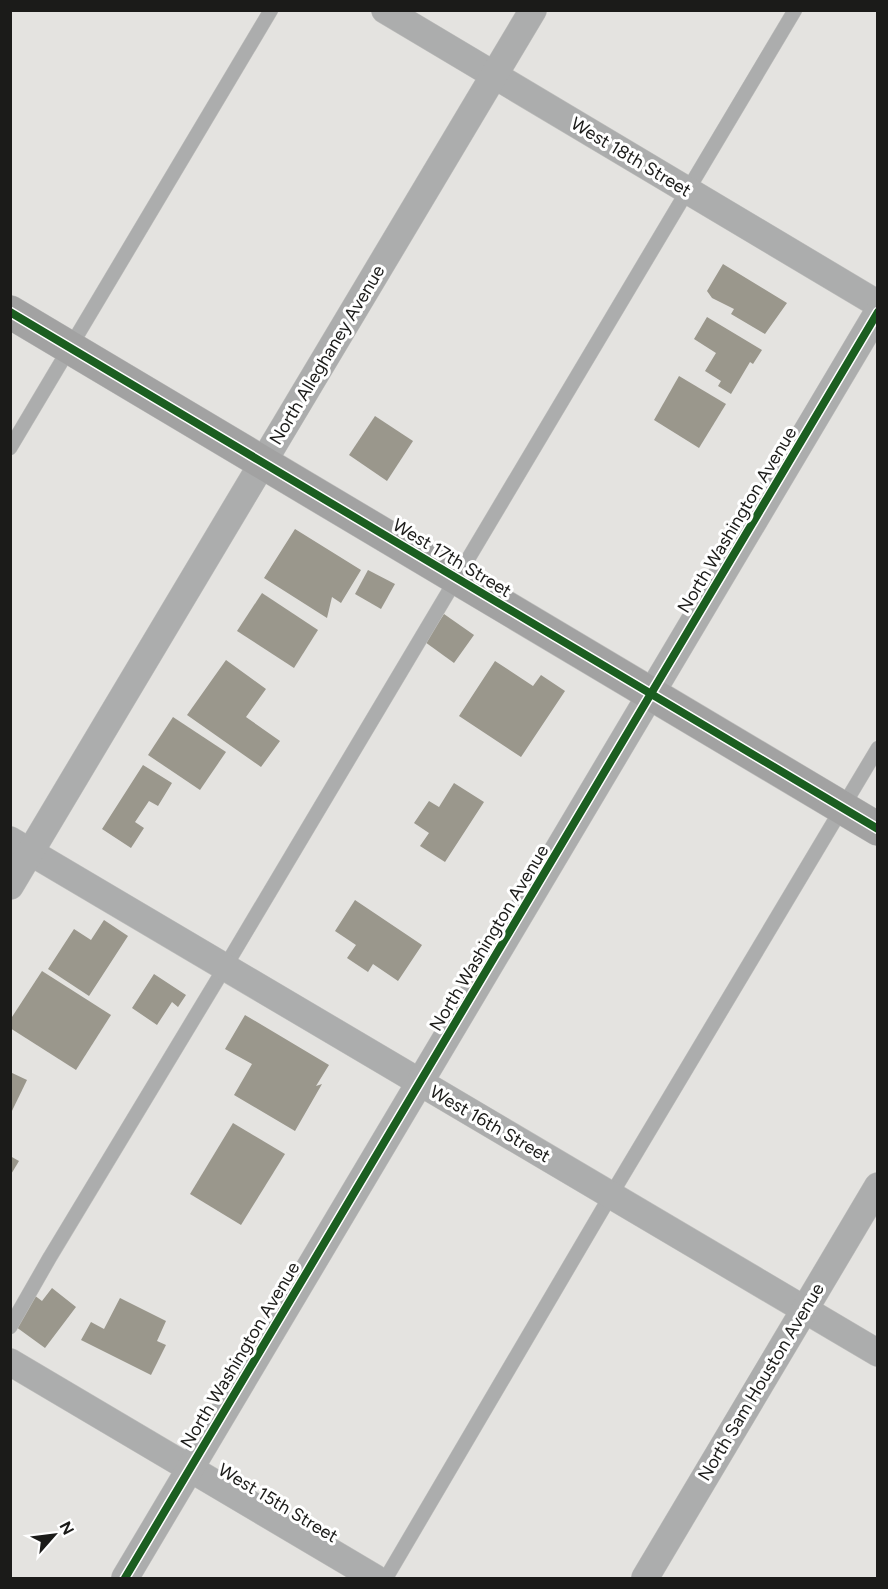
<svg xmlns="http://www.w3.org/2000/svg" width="888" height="1589" font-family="Figtree,sans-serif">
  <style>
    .building { fill: #9a978c }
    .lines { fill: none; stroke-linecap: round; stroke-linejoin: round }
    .lane-casing { stroke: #bfbfbd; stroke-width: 15 }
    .street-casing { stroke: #bfbfbd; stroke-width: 28 }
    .secondary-casing { stroke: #bfbfbd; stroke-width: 34 }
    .lane { stroke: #acadad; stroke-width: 14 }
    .street { stroke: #acadad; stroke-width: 27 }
    .secondary { stroke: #a2a2a2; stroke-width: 33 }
    .cycleway-casing { stroke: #fff; stroke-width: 11 }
    .cycleway { stroke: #1b5e20; stroke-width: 8 }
    .labels { text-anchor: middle; stroke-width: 6; stroke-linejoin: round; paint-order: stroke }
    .street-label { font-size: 18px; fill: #1b1b19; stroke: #fff }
  </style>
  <rect width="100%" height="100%" fill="#e4e3e0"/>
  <!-- building -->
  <g class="building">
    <path d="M723 264 787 303 765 334 731 314 734 309 712 298 707 291Z"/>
    <path d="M707 317 762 350 753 364 750 362 731 394 718 386 721 381 705 371 716 353 694 339Z"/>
    <path d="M679 376 726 404 699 448 654 420Z"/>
    <path d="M375 416 413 441 387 481 349 455Z"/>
    <path d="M295 529 361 570 341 603 332 597 327 618 264 578Z"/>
    <path d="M368 570 395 584 381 609 355 594Z"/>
    <path d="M262 593 318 630 294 668 237 631Z"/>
    <path d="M444 614 474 635 454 663 425 642Z"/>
    <path d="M226 660 266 689 246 717 280 741 261 767 187 715Z"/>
    <path d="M495 661 533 686 541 675 565 691 521 757 459 716Z"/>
    <path d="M173 717 226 752 200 790 148 755Z"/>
    <path d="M143 765 172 783 158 806 149 801 135 822 144 828 131 848 102 829Z"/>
    <path d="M454 783 484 802 445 862 420 846 429 833 414 823 429 801 439 807Z"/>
    <path d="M355 900 422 945 398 981 373 964 368 972 347 958 356 945 335 931Z"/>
    <path d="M104 920 128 936 89 996 48 969 74 929 91 940Z"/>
    <path d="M42 971 111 1015 76 1070 10 1028V1020Z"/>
    <path d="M154 974 186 995 178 1007 172 1002 157 1025 132 1008Z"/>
    <path d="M245 1015 329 1065 316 1086 322 1084 295 1131 234 1095 252 1064 225 1049Z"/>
    <path d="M10 1072 27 1080 10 1115Z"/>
    <path d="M233 1123 285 1154 241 1225 190 1194Z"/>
    <path d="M10 1156 19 1161 10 1176Z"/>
    <path d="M52 1288 76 1307 45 1348 12 1324 34 1295 42 1301Z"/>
    <path d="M120 1298 166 1321 157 1341 166 1345 151 1375 81 1340 91 1322 104 1329Z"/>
  </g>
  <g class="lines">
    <defs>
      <g id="lane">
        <path d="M10 448 271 10"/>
        <path d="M10 1327 50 1257 225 967 795 10"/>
        <path d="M386 1578 611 1195 878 748"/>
      </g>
      <g id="street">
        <path d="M385 10 878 304"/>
        <path d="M10 840 878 1353"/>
        <path d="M10 886 533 10"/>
        <path d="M10 1362 375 1578"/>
        <path d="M125 1578 878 312"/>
        <path d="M645 1578 878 1186"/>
      </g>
      <path id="secondary" d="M10 312 878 829"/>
    </defs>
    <!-- lane casing -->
    <use href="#lane" class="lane-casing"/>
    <!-- street casing -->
    <use href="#street" class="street-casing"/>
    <!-- secondary casing -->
    <use href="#secondary" class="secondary-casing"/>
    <!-- lane -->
    <use href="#lane" class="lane"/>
    <!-- street -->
    <use href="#street" class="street"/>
    <!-- secondary -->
    <use href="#secondary" class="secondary"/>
    <defs>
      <g id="cycleway">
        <path d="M10 312 878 829"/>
        <path d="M125 1578 878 312"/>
      </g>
    </defs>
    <!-- cycleway casing -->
    <use href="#cycleway" class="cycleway-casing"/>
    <!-- cycleway -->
    <use href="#cycleway" class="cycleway"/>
  </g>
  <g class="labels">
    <!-- street labels -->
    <g class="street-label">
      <text transform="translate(631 157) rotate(31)" y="6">West 18th Street</text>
      <text transform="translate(327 355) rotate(-59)" y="6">North Alleghaney Avenue</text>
      <text transform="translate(737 520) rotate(-59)" y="6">North Washington Avenue</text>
      <text transform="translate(452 558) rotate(31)" y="6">West 17th Street</text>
      <text transform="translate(489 938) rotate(-59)" y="6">North Washington Avenue</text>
      <text transform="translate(490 1124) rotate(30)" y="6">West 16th Street</text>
      <text transform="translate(240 1355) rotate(-59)" y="6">North Washington Avenue</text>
      <text transform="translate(761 1382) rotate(-59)" y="6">North Sam Houston Avenue</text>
      <text transform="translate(278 1503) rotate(31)" y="6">West 15th Street</text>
    </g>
  </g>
  <!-- border -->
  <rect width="888" height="1589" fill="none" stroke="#1b1b19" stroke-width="24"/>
  <!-- north arrow -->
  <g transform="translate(54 1535) rotate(62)" stroke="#ffffff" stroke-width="4.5" paint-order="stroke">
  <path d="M0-4.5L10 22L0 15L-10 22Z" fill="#1b1b19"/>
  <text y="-9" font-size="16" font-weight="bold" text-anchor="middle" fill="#1b1b19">N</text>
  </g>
</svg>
